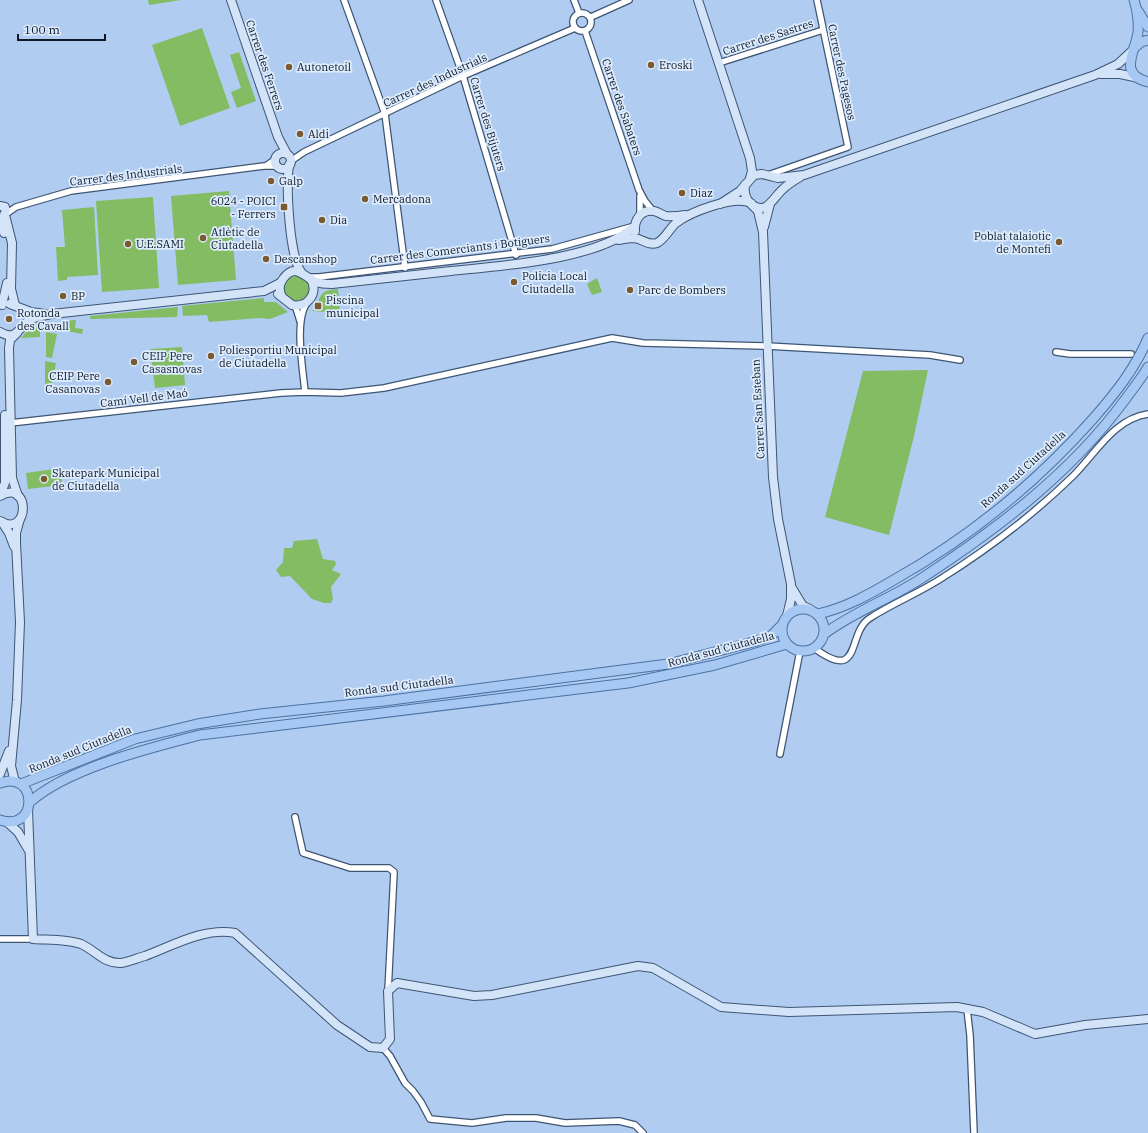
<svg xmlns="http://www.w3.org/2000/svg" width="1148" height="1133" font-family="'IBM Plex Serif',serif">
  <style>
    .green { fill: #83bc62 }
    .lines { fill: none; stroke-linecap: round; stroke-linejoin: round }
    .street-tunnel { stroke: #90a8c7; stroke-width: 5.5; stroke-dasharray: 5.5 3; stroke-linecap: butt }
    .street-casing { stroke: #3e5574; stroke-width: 8 }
    .secondary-casing { stroke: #3e5574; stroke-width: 10 }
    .primary-casing { stroke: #4b72a4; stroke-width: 11 }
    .street { stroke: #fff; stroke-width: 5.5 }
    .secondary { stroke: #d3e3f8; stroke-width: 8 }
    .primary { stroke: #a6c8f2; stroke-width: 9 }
    .poi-dot { fill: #795b2f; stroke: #ddecfe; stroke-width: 1.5 }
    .labels { text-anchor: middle; stroke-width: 3.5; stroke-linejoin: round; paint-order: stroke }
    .street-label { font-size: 11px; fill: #0f1825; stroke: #ddecfe }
    .poi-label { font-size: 11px; fill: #0f1825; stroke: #ddecfe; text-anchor: start }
  </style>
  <rect width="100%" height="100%" fill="#b0ccf0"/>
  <!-- green -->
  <g class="green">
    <path d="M148 0H181L149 5Z"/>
    <path d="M202 28 230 108 180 126 152 45Z"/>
    <path d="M239 52 256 101 237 108 231 92 241 88 230 55Z"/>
    <path d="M229 191 236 280 178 285 171 196Z"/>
    <path d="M153 197 159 288 102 292 96 201Z"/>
    <path d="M94 207 98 275 67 277V280L58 281 56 247H65L62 210Z"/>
    <circle cx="296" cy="288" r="13"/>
    <path d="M597 278 602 292 592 295 587 284Z"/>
    <path d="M338 289 340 313 312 311 320 304 318 303C321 291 326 290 338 289Z"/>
    <path d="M264 298V302H276L288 312 270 319 259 318 209 322 207 315 183 316 182 306Z"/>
    <path d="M178 307 177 317 90 319V316Z"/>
    <path d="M76 320 75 328 83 329 82 334 62 330 64 321Z"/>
    <path d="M59 322 58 330 45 327V323Z"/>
    <path d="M40 323V337L21 338 32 325Z"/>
    <path d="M46 332 57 334 52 358 46 357Z"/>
    <path d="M182 347 185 385 155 388 150 349Z"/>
    <path d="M45 361 56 363 52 385 45 384Z"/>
    <path d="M928 370 914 436 889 535 825 517 863 371Z"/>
    <path d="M61 468 62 485 28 489 26 473Z"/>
    <path d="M317 539 323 559 335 561 336 564 332 570 341 574 331 587 333 599 331 603H324L312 599 290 576 281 577 276 570 283 562 284 548H292L294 541Z"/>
  </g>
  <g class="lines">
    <!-- street-tunnel -->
    <path class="street-tunnel" d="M1131 354H1148"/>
    <defs>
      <g id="street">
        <path d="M344 0 385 114 405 268"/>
        <path d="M436 0 463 76 516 255"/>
        <path d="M574 0 579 13"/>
        <circle cx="582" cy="22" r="9"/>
        <path d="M591 17 629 0"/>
        <path d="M585 31 639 190 645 201 653 211"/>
        <path d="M719 63 823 30"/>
        <path d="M291 161 304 152 463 76 575 28"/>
        <path d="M267 165 276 159"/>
        <path d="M768 175 848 147 817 0"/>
        <path d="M6 214 16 207 71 191 264 166H278"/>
        <path d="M640 215V196"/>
        <path d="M309 277H319L552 249 631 227"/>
        <path d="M292 305 296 308 300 321"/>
        <path d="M1056 352 1070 354H1131"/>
        <path d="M305 392C303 370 294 320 307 303"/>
        <path d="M10 423 281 393 305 392 341 393 384 388 612 338 643 343 767 346 930 355 960 360"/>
        <path d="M814 648C863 684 846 633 870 618 893 603 919 593 942 578 988 549 1034 514 1073 476 1096 453 1114 419 1148 414"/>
        <path d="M780 754 800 651"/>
        <path d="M295 817 303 853 350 868H389L394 872 388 991"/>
        <path d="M0 939H33"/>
        <path d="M967 1009 970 1035 974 1133"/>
        <path d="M383 1048 390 1056 405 1083 413 1091 421 1102 430 1119 472 1123 506 1118H536L565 1123 619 1121 635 1125 643 1133"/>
      </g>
      <g id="secondary">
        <path d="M231 0 278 137 287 154"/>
        <path d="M698 0 750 158 752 171 750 178"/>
        <path d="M1101 74H1120L1139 78"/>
        <circle cx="283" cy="161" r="8"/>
        <path d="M289 165C286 187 289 254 301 272"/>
        <path d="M745 185C744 192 745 198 750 203 766 217 773 198 782 190 787 185 793 181 800 177"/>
        <path d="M720 204 740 191 754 175 762 174 778 178 804 175 1095 75 1118 64 1132 51"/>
        <path d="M752 205 758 211 763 232 773 477 778 519 791 584V599L787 616"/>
        <path d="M0 206 5 207 6 211 3 217"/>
        <path d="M5 215 12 243 11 289 15 305"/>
        <path d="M0 221 4 233"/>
        <path d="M764 227 770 204"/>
        <path d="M635 231C634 219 642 209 654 211 659 212 662 215 666 216 673 217 679 216 685 215"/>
        <path d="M619 240C624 239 629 238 634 238 643 239 648 246 657 243 665 239 669 229 676 223 690 212 734 195 751 203"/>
        <path d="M278 294 292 305C307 308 319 294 311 279"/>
        <path d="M282 297C279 291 279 284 283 279 296 261 306 279 316 282 322 284 327 284 332 284 372 280 411 275 451 271 499 266 599 260 635 226"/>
        <path d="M10 304 31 312 45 314"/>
        <path d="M2 305 7 283"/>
        <path d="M0 332C17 342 18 327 30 320 36 316 45 316 52 314L264 291 280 283"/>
        <path d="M17 333 10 340 9 348 12 478 18 496"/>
        <path d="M0 495 5 483V415"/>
        <path d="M0 496C31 478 30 539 0 521"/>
        <path d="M2 522 9 533 14 546"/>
        <path d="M792 588 803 606 810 609"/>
        <path d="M0 774 9 751"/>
        <path d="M15 782 11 766 17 700 20 622 16 543V533L20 519"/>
        <path d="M28 810 33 939C48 940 67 939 81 944 95 950 104 964 121 963 129 962 137 958 145 956 172 946 205 927 235 933L337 1025 370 1047 383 1048 390 1039 388 991 397 983 474 996 492 995 638 966 653 968 721 1007 789 1012 957 1007 983 1012 1035 1034 1085 1025 1148 1019"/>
        <path d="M7 822 18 832 28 849"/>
      </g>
      <g id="primary">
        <path d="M1134 0C1137 10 1139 21 1138 32 1136 51 1117 74 1148 82"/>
        <path d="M1138 11 1148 27"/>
        <path d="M1134 48 1141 42 1148 40"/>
        <circle cx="803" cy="630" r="21"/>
        <path d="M818 614C845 608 868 595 892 581 967 539 1035 484 1092 420 1114 395 1135 369 1148 338"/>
        <path d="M824 634C855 611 890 599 922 578 997 529 1070 474 1124 401 1132 390 1141 379 1148 367"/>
        <path d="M0 783C38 769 39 833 0 820"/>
        <path d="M21 784 135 739 197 724 260 714 384 701 668 664 757 641 772 635 782 625"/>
        <path d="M30 802C68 768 150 748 200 735L628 683 715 665 787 644"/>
      </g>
    </defs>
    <!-- street casing -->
    <use href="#street" class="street-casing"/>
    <!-- secondary casing -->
    <use href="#secondary" class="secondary-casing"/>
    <!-- primary casing -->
    <use href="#primary" class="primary-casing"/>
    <!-- street -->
    <use href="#street" class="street"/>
    <!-- secondary -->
    <use href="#secondary" class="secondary"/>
    <!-- primary -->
    <use href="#primary" class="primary"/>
  </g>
  <!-- markers -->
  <g class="poi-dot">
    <circle cx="651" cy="65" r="4"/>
    <circle cx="289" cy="67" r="4"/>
    <circle cx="300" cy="134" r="4"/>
    <circle cx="271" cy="181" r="4"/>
    <circle cx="682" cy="193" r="4"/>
    <circle cx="365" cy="199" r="4"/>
    <rect x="280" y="203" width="8" height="8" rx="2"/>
    <circle cx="322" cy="220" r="4"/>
    <circle cx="203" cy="238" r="4"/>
    <circle cx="1059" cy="242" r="4"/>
    <circle cx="128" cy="244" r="4"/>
    <circle cx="266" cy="259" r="4"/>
    <circle cx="514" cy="282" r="4"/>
    <circle cx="630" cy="290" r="4"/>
    <circle cx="63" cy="296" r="4"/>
    <rect x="314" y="302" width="8" height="8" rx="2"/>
    <circle cx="9" cy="319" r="4"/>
    <circle cx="211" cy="356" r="4"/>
    <circle cx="134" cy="362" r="4"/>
    <circle cx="108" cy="382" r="4"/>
    <circle cx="44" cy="479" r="4"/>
  </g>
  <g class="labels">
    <!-- street labels -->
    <g class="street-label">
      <text transform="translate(768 37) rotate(-18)" y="4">Carrer des Sastres</text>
      <text transform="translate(265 65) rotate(71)" y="4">Carrer des Ferrers</text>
      <text transform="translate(842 72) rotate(78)" y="4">Carrer des Pagesos</text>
      <text transform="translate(435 80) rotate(-25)" y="4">Carrer des Industrials</text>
      <text transform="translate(622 107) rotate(71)" y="4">Carrer des Sabaters</text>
      <text transform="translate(488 124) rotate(73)" y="4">Carrer des Bijuters</text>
      <text transform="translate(126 175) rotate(-7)" y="4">Carrer des Industrials</text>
      <text transform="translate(460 249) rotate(-7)" y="4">Carrer des Comerciants i Botiguers</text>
      <text transform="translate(144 398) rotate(-7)" y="4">Camí Vell de Maó</text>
      <text transform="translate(758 409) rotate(-93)" y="4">Carrer San Esteban</text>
      <text transform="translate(1023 469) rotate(-42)" y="4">Ronda sud Ciutadella</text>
      <text transform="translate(721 649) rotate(-15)" y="4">Ronda sud Ciutadella</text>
      <text transform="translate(399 686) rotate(-7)" y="4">Ronda sud Ciutadella</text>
      <text transform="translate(80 749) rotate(-22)" y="4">Ronda sud Ciutadella</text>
    </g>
    <!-- poi labels -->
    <g class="poi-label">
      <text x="659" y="69">Eroski</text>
      <text x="297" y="71">Autonetoil</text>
      <text x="308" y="138">Aldi</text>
      <text x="279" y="185">Galp</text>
      <text x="690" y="197">Diaz</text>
      <text x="373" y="203">Mercadona</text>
      <text x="276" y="205" text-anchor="end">6024 - POICI<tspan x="276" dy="13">- Ferrers</tspan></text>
      <text x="330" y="224">Dia</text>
      <text x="211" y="236">Atlètic de<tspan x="211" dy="13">Ciutadella</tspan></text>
      <text x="1051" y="240" text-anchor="end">Poblat talaiotic<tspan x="1051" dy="13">de Montefi</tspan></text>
      <text x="136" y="248">U.E.SAMI</text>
      <text x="274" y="263">Descanshop</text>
      <text x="522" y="280">Policia Local<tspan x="522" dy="13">Ciutadella</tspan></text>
      <text x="638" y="294">Parc de Bombers</text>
      <text x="71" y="300">BP</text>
      <text x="326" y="304">Piscina<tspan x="326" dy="13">municipal</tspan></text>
      <text x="17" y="317">Rotonda<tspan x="17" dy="13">des Cavall</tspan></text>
      <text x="219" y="354">Poliesportiu Municipal<tspan x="219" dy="13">de Ciutadella</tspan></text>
      <text x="142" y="360">CEIP Pere<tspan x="142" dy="13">Casasnovas</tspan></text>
      <text x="100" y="380" text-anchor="end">CEIP Pere<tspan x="100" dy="13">Casanovas</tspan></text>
      <text x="52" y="477">Skatepark Municipal<tspan x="52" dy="13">de Ciutadella</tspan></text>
    </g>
  </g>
  <!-- scale -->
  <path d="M18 34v6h87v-6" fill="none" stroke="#0f1825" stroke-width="2"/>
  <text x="24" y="34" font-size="12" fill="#0f1825" stroke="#ddecfe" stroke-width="3" paint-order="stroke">100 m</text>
</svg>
